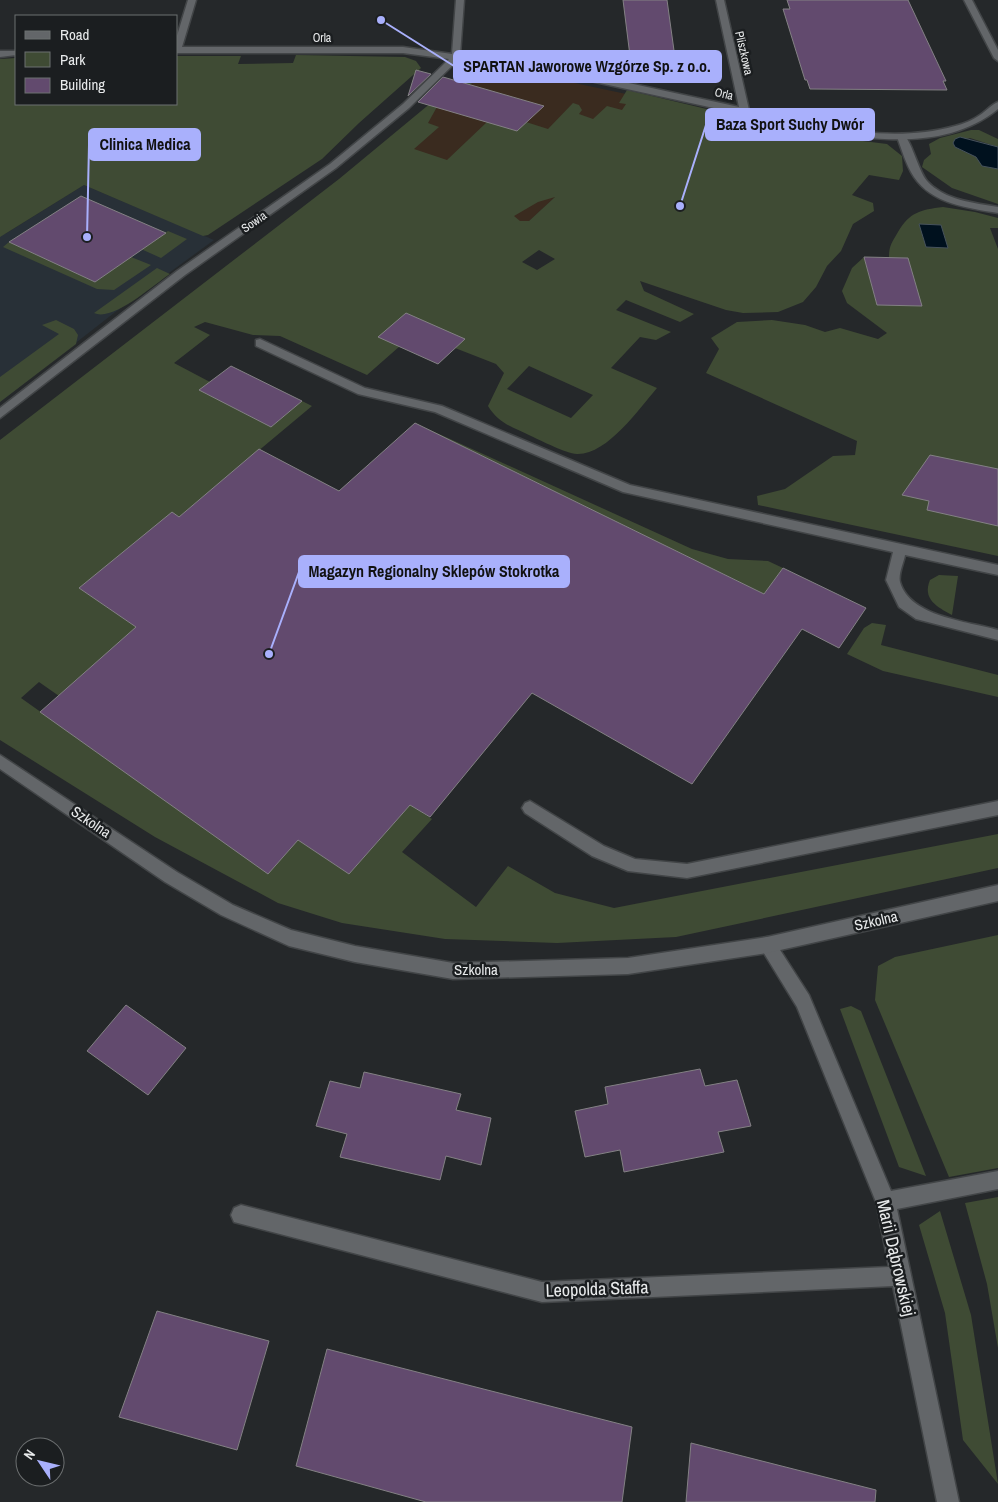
<svg xmlns="http://www.w3.org/2000/svg" width="998" height="1502" font-family="'Archivo Narrow',sans-serif">
  <style>
    .built { fill: #283037 }
    .education { fill: #3a2b1f }
    .green { fill: #3f4b34; fill-rule: evenodd }
    .water { fill: #00111e; stroke: #46525c }
    .building { fill: #624a6e; stroke: #838184 }
    .lines { fill: none; stroke-linecap: round; stroke-linejoin: round }
    .lane-casing { stroke: #424547; stroke-width: 3 }
    .street-casing { stroke: #424547; stroke-width: 3 }
    .secondary-casing { stroke: #424547; stroke-width: 3 }
    .lane { fill: #636669; fill-rule: evenodd }
    .street { fill: #636669; fill-rule: evenodd }
    .secondary { fill: #636669; fill-rule: evenodd }
    .labels { text-anchor: middle; stroke-width: 5; stroke-linejoin: round; paint-order: stroke }
    .far-street-label { font-size: 12px; fill: #e8eaeb; stroke: #1b1e20 }
    .street-label { font-size: 15px; fill: #e8eaeb; stroke: #1b1e20 }
    .near-street-label { font-size: 18px; fill: #e8eaeb; stroke: #1b1e20 }
    .leader { fill: none; stroke: #a9b0fc; stroke-width: 2 }
    .callout-dot { fill: #a9b0fc; stroke: #1b1e20; stroke-width: 2 }
    .callout { fill: #a9b0fc; stroke: #a9b0fc; stroke-width: 2 }
    .callout-label { font-size: 16px; text-anchor: middle; font-weight: bold; fill: #111 }
  </style>
  <rect width="100%" height="100%" fill="#25282a"/>
  <!-- built -->
  <path class="built" d="M84 185 214 240 114 313 0 402V232L5 234Z"/>
  <!-- education -->
  <path class="education" d="M505 68 659 101 511 238 368 163 455 91Z"/>
  <!-- green -->
  <g class="green">
    <path d="M296 55 405 57 416 61 421 68 359 123 322 159 208 235 203 236 84 185 0 237V59L16 58V104H176V56H241L238 64 293 63Z"/>
    <path d="M491 63 510 65 508 68H505L455 91 445 90 466 73Z"/>
    <path d="M627 90 815 135 887 144 902 156 903 171 899 180 869 175 852 195 873 203 874 211 853 224 841 251 827 266 816 287 803 302 778 312 743 313 726 310 640 281 644 291 694 314 680 322 626 300 616 310 671 332 656 340 640 337 611 368 657 388C639 409 607 455 577 454 565 453 542 441 531 436 513 427 499 424 488 406L504 373 496 364 455 348 464 339 400 346 367 375 280 336 253 335 205 322 194 327 210 335 174 363 210 382 200 390 271 427 302 401 312 406 179 517 172 513 79 588 136 627 59 696 39 682 21 698 268 873 298 840 349 874 410 805 432 819 402 852 476 907 508 866 555 893 614 908 998 834V868L676 937 557 943 445 939 342 923 278 903 155 837 0 740V440L339 179 432 102 438 105 428 123 439 127 414 149 447 160 487 122H526L548 129 573 103 579 105 582 110 579 114 593 119 607 106 622 110 626 104 619 103ZM555 197 529 221H520L514 216 538 202ZM539 250 555 259 537 270 522 262ZM529 366 593 395 571 418 507 389Z"/>
    <path d="M971 130H979L998 139V147L970 138 953 143 955 147 976 157 983 166 998 169V204L952 188 922 167 924 160 931 154 929 144 940 138Z"/>
    <path d="M943 207 975 212 998 218V228H990L998 249V556L758 505 757 496 785 489 833 456 855 455 857 441 706 373 719 349 711 338 737 322 772 320 805 325 825 332 840 328 878 339 887 333 847 303 842 291 852 268 864 257 877 305 921 306 908 258 889 257C889 246 892 242 898 232 910 212 920 210 943 207Z"/>
    <path d="M168 231 187 239 161 258 141 249Z"/>
    <path d="M9 242 95 282 131 257 151 265 114 290 97 289 3 247Z"/>
    <path d="M157 268 170 274C153 285 113 322 94 313Z"/>
    <path d="M56 320 74 329 78 335 76 344 0 402V377L59 334 42 325Z"/>
    <path d="M415 423 692 549 728 559 768 561 783 568 764 594Z"/>
    <path d="M939 575 958 576 952 615C937 607 922 599 930 580Z"/>
    <path d="M872 623 886 625 881 645 998 675V697L883 671 847 654 864 628Z"/>
    <path d="M998 935V1168L949 1177 875 1000 878 966 895 957Z"/>
    <path d="M851 1006 861 1011 926 1176 899 1167 840 1009Z"/>
    <path d="M998 1197V1348L987 1284 965 1203Z"/>
    <path d="M940 1211 971 1315 998 1484 963 1440 945 1313 919 1225Z"/>
  </g>
  <!-- water -->
  <g class="water">
    <path d="M960 137 998 147V169L982 166 976 157 955 147 953 143 955 139Z"/>
    <path d="M919 224 941 225 948 248 926 247Z"/>
  </g>
  <!-- building -->
  <g class="building">
    <path d="M623 0H667L676 65H633L632 56H630Z"/>
    <path d="M787 0H908L946 81H943L947 90 810 89 807 80H805L783 9H790Z"/>
    <path d="M416 70 431 74 408 96Z"/>
    <path d="M443 77 544 106 517 131 418 102Z"/>
    <path d="M81 196 166 233 95 282 9 242Z"/>
    <path d="M864 257 908 258 922 306 877 305Z"/>
    <path d="M406 313 465 339 438 364 378 337Z"/>
    <path d="M231 366 302 401 271 427 199 390Z"/>
    <path d="M415 423 764 594 783 568 866 608 839 648 802 629 692 784 532 693 430 817 410 805 349 874 298 840 268 874 40 712 136 627 79 588 172 512 179 517 259 449 339 491Z"/>
    <path d="M930 455 998 469V526L927 510 929 501 902 495Z"/>
    <path d="M126 1005 186 1048 148 1095 87 1051Z"/>
    <path d="M700 1069 705 1086 737 1080 751 1126 718 1132 724 1152 624 1172 620 1150 585 1157 575 1111 608 1104 605 1087Z"/>
    <path d="M364 1072 461 1094 456 1110 491 1118 481 1165 446 1156 440 1180 340 1157 347 1134 316 1126 330 1081 360 1088Z"/>
    <path d="M157 1311 269 1341 237 1450 119 1417Z"/>
    <path d="M327 1349 632 1427 622 1502H426L296 1466Z"/>
    <path d="M691 1443 876 1490 875 1502H686Z"/>
  </g>
  <g class="lines">
    <defs>
      <g id="lane">
        <path d="M902 134C911 137 918 171 927 181 944 200 974 203 998 207V213C968 208 932 204 914 177 906 165 902 150 897 137Z"/>
        <path d="M260 339 365 388 442 406 630 485 998 565V575L905 555C904 562 898 574 900 582 910 617 967 621 998 630V640L916 619 899 607 886 580 893 552 623 492 435 412 358 394 256 346V340Z"/>
        <path d="M530 801 604 846 635 859 687 864 998 801V815L687 878 628 871 592 856 525 813 522 808 525 803Z"/>
      </g>
      <g id="street">
        <path d="M188 0H196L182 47H403L452 54 456 0H464L460 55 504 56 739 107 716 0H724L749 110C816 125 887 145 955 126 963 124 973 120 980 115 986 111 991 105 998 102V109C949 149 881 141 823 132L504 62 458 60 409 108 336 168 185 275 0 418V408L177 271 330 164 403 104 449 59 403 53H176V39Z"/>
        <path d="M964 0H972L998 50V61L994 58Z"/>
        <path d="M0 51H16V55L0 57Z"/>
        <path d="M767 937 773 939 809 995 891 1191 998 1171V1189L897 1209 959 1502H937L893 1286 542 1302 234 1222 231 1215 234 1208 241 1205 542 1282 889 1267 876 1202 797 1007 759 945 761 939Z"/>
      </g>
      <path id="secondary" d="M0 755 177 872 233 905 291 930 355 946 453 963 628 958 767 937 998 885V901L767 953 628 974 453 979 355 962 289 946 221 915 165 882 0 769Z"/>
    </defs>
    <!-- lane casing -->
    <use href="#lane" class="lane-casing"/>
    <!-- street casing -->
    <use href="#street" class="street-casing"/>
    <!-- secondary casing -->
    <use href="#secondary" class="secondary-casing"/>
    <!-- lane -->
    <use href="#lane" class="lane"/>
    <!-- street -->
    <use href="#street" class="street"/>
    <!-- secondary -->
    <use href="#secondary" class="secondary"/>
  </g>
  <g class="labels">
    <!-- far-street labels -->
    <g class="far-street-label">
      <text x="322" y="42">Orla</text>
      <text transform="translate(744 53) rotate(77)" y="4">Pliszkowa</text>
      <text transform="translate(724 94) rotate(13)" y="4">Orla</text>
      <text transform="translate(254 222) rotate(-35)" y="4">Sowia</text>
    </g>
    <!-- street labels -->
    <g class="street-label">
      <text transform="translate(91 822) rotate(34)" y="5">Szkolna</text>
      <text transform="translate(876 921) rotate(-13)" y="5">Szkolna</text>
      <text x="476" y="975">Szkolna</text>
    </g>
    <!-- near-street labels -->
    <g class="near-street-label">
      <text transform="translate(896 1258) rotate(77)" y="6">Marii Dąbrowskiej</text>
      <text transform="translate(597 1289) rotate(-2)" y="6">Leopolda Staffa</text>
    </g>
  </g>
  <!-- callouts -->
  <path class="leader" d="M381 20L454 66M680 206L706 125M87 237L89 145M269 654L299 572"/>
  <g class="callout-dot">
    <circle cx="381" cy="20" r="5"/>
    <circle cx="680" cy="206" r="5"/>
    <circle cx="87" cy="237" r="5"/>
    <circle cx="269" cy="654" r="5"/>
  </g>
  <g class="callout">
    <rect x="454" y="51" width="267" height="31" rx="5"/>
    <rect x="706" y="109" width="168" height="31" rx="5"/>
    <rect x="89" y="129" width="111" height="31" rx="5"/>
    <rect x="299" y="556" width="270" height="31" rx="5"/>
  </g>
  <g class="callout-label">
    <text x="587" y="72">SPARTAN Jaworowe Wzgórze Sp. z o.o.</text>
    <text x="790" y="130">Baza Sport Suchy Dwór</text>
    <text x="145" y="150">Clinica Medica</text>
    <text x="434" y="577">Magazyn Regionalny Sklepów Stokrotka</text>
  </g>
  <!-- legend -->
  <rect x="15" y="15" width="162" height="90" fill="#1b1e20" stroke="#6d7071"/>
  <rect x="25" y="31" width="25" height="8" fill="#636669" stroke="#6d7071"/>
  <text x="60" y="40" font-size="15" fill="#e8eaeb">Road</text>
  <rect x="25" y="52" width="25" height="15" fill="#3f4b34" stroke="#6d7071"/>
  <text x="60" y="65" font-size="15" fill="#e8eaeb">Park</text>
  <rect x="25" y="78" width="25" height="15" fill="#624a6e" stroke="#6d7071"/>
  <text x="60" y="90" font-size="15" fill="#e8eaeb">Building</text>
  <!-- north arrow -->
  <g transform="translate(40 1462) rotate(305)"><circle r="24" fill="#1b1e20" stroke="#6d7071"/>
  <path d="M0-4L9 19L0 12L-9 19Z" fill="#a9b0fc"/>
  <text y="-8" font-size="14" font-weight="bold" text-anchor="middle" fill="#e8eaeb">N</text>
  </g>
</svg>
